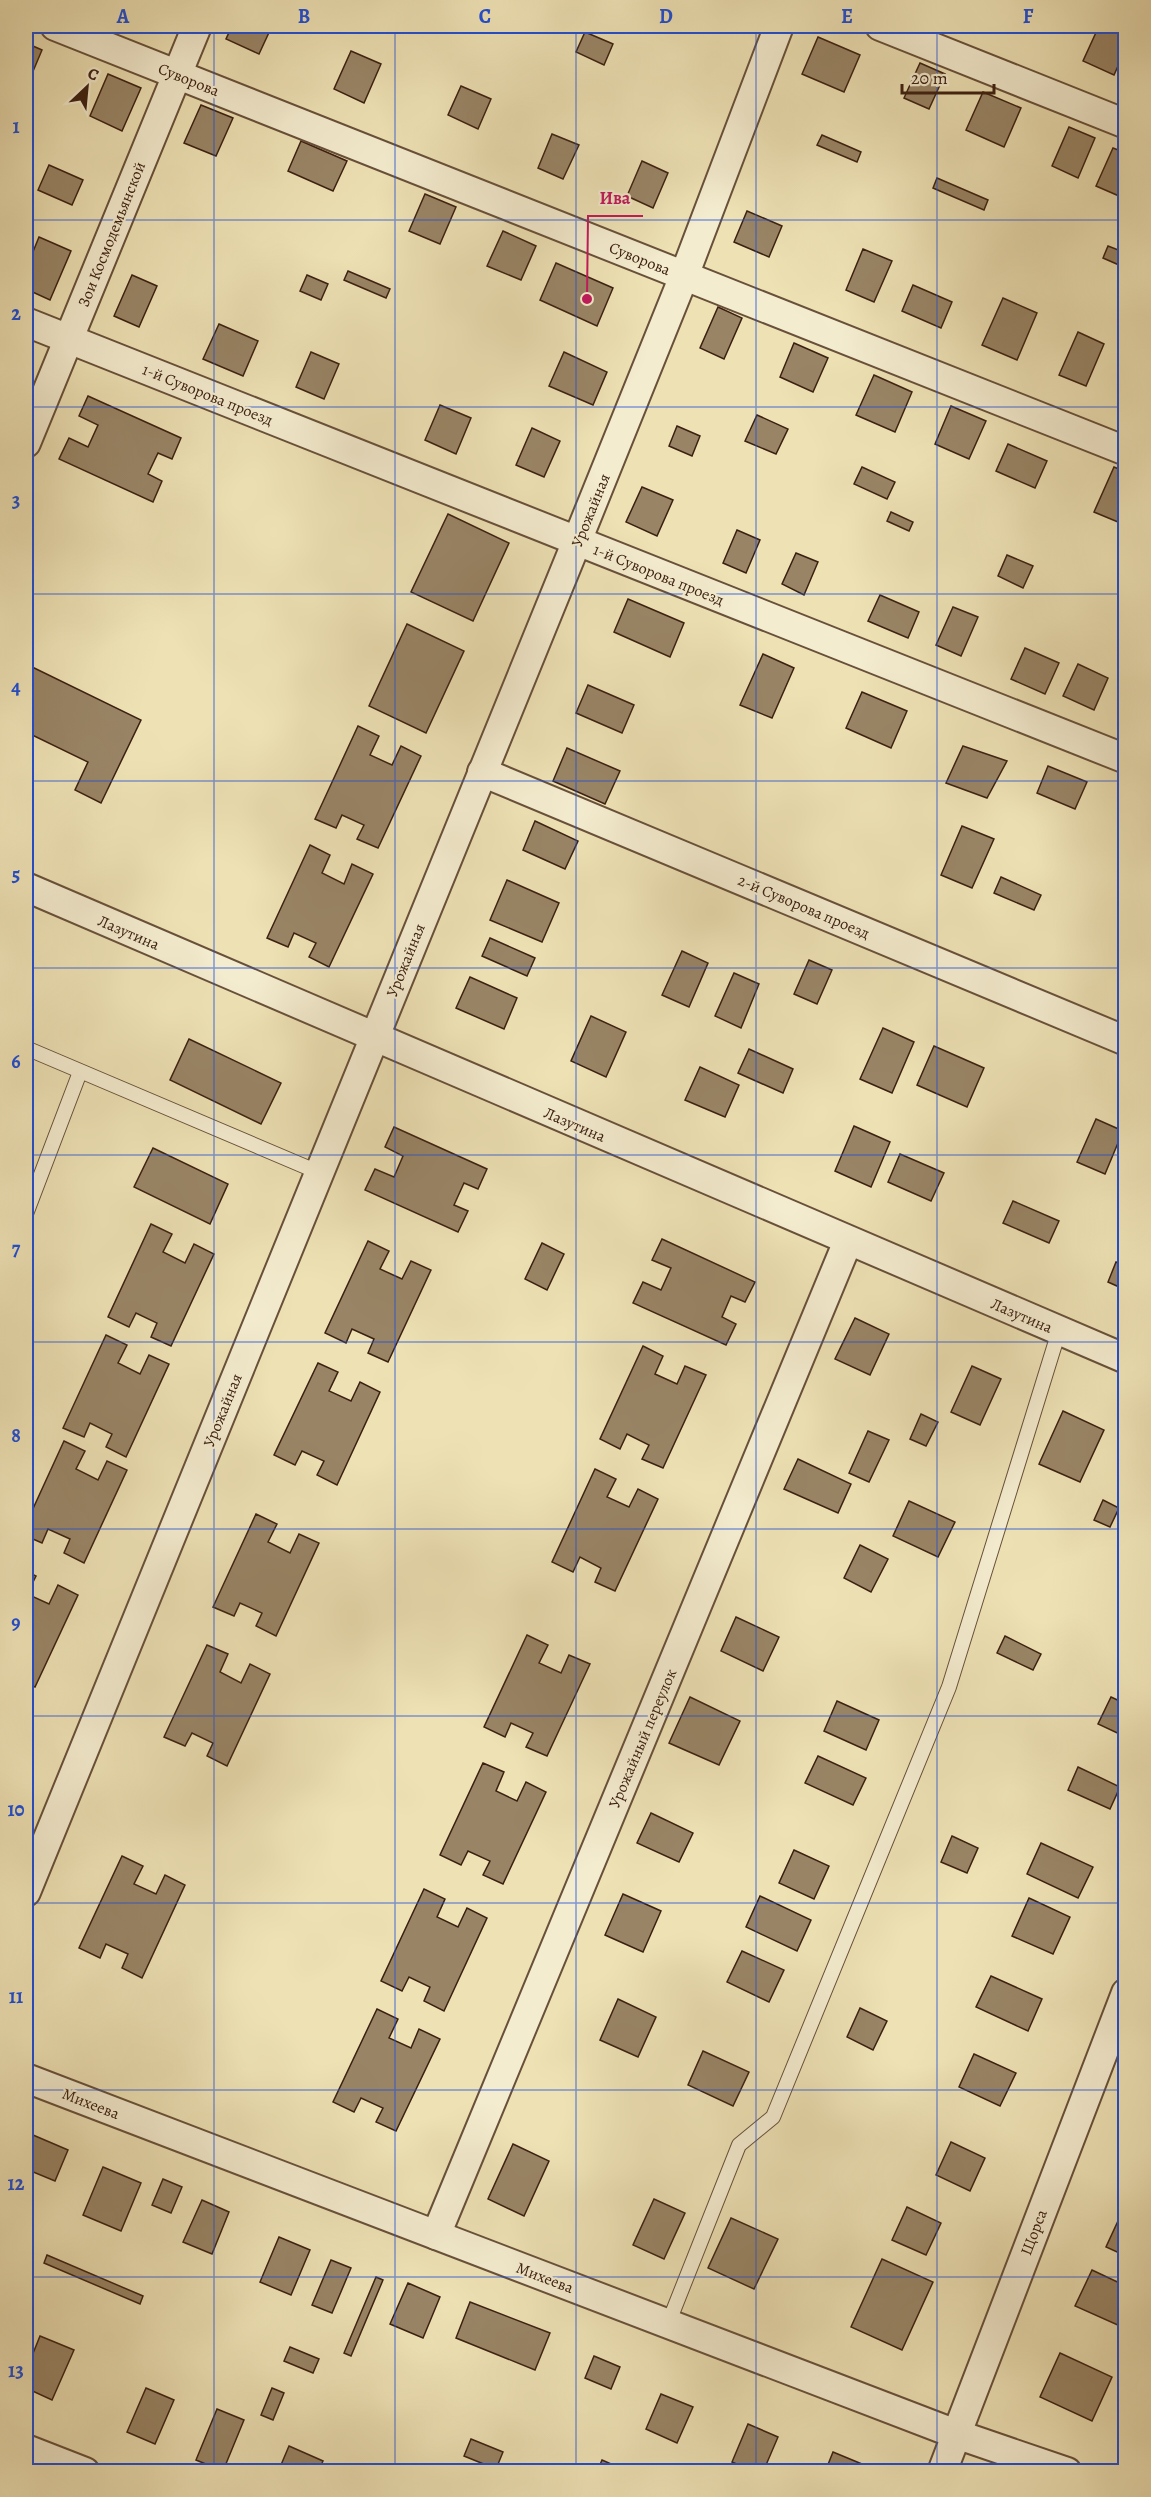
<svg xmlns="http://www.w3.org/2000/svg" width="1151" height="2497" font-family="Alegreya,serif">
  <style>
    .building { fill: #998566; stroke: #3c2011; stroke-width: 1.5 }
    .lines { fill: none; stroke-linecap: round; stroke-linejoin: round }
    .service-casing { stroke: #68503a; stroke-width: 16 }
    .minor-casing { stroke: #68503a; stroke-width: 32 }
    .service { stroke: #f4eccf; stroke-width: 14 }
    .minor { stroke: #f4eccf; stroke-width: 28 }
    .grid { fill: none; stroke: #1d4ed8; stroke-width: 1.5; stroke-opacity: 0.55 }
    .labels { text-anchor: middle; stroke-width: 4.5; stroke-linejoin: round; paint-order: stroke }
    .street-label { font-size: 16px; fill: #3c2011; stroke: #f4eccf }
    .leader { fill: none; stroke: #c2185b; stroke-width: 2 }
    .callout-dot { fill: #c2185b; stroke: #f4eccf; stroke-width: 2 }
    .callout-label { font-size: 18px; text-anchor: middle; font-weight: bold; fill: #c2185b; stroke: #f4eccf; stroke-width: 4.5; stroke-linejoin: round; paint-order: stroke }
    .neatline { fill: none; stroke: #1d4ed8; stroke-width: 2 }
    .grid-label { font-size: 20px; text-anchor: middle; font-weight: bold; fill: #1d4ed8 }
  </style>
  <rect width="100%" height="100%" fill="#eee2b5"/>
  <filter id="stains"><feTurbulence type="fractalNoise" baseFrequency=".00333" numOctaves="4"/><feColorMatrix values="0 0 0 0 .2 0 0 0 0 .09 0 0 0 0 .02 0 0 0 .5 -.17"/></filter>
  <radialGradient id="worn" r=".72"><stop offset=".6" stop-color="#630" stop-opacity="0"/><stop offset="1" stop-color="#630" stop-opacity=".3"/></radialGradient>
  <!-- building -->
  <g class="building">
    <path d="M232 26H272L259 54 226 39Z"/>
    <path d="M708 26H721L719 31Z"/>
    <path d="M1099 26 1126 35V48L1114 75 1083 61Z"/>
    <path d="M585 32 613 44 604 65 576 52Z"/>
    <path d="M818 37 860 55 844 92 802 74Z"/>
    <path d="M26 43 42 50 26 88Z"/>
    <path d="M351 51 381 64 364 103 334 89Z"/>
    <path d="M920 63 945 74 929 109 904 98Z"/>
    <path d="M108 74 141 88 122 131 90 116Z"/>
    <path d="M461 86 491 99 478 129 448 115Z"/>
    <path d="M983 92 1021 108 1004 147 966 130Z"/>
    <path d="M201 105 233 118 216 156 184 143Z"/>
    <path d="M1069 127 1095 138 1078 178 1052 166Z"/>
    <path d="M552 134 579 145 563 179 538 168Z"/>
    <path d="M822 135 861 152 857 162 817 145Z"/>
    <path d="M301 141 347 161 333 191 288 171Z"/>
    <path d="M1113 148 1126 153V199L1096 186Z"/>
    <path d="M642 161 668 173 653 208 627 196Z"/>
    <path d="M49 165 83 180 72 205 38 190Z"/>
    <path d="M937 178 988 200 984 210 933 188Z"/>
    <path d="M425 194 456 207 440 244 409 231Z"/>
    <path d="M747 211 782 226 769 257 734 242Z"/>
    <path d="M503 231 536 246 521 280 487 266Z"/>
    <path d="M39 237 71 251 50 300 26 289V269Z"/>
    <path d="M1108 246 1126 253V268L1103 258Z"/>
    <path d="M863 249 892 261 874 302 846 290Z"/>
    <path d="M556 263 613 288 597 326 540 300Z"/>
    <path d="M348 271 390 289 386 298 344 280Z"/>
    <path d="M132 275 157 286 139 327 114 316Z"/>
    <path d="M307 275 328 284 321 300 300 291Z"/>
    <path d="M913 285 952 302 941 328 902 311Z"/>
    <path d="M1003 298 1037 313 1017 360 982 345Z"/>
    <path d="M718 307 742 318 724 359 700 348Z"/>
    <path d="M219 324 258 341 243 376 203 359Z"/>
    <path d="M1078 332 1104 344 1086 386 1059 375Z"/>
    <path d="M794 343 828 358 813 392 780 377Z"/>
    <path d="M311 352 339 364 324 399 296 387Z"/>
    <path d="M564 352 607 372 593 405 549 386Z"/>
    <path d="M874 375 912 392 895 432 856 415Z"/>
    <path d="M88 396 181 438 172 459 158 453 148 474 162 481 153 502 59 459 69 438 88 447 98 425 79 416Z"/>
    <path d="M440 405 471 418 456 454 425 440Z"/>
    <path d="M951 406 986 421 969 459 935 444Z"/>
    <path d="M757 415 788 429 776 454 745 441Z"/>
    <path d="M677 426 700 436 692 456 669 446Z"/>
    <path d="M532 428 560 441 544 477 516 465Z"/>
    <path d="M1008 444 1047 461 1035 488 996 471Z"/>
    <path d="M862 467 895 482 887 499 854 484Z"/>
    <path d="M1114 467 1126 472V507L1118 522 1094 512Z"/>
    <path d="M642 487 673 500 657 536 626 522Z"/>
    <path d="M891 512 913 522 909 531 887 521Z"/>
    <path d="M448 514 509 543 473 621 411 592Z"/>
    <path d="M737 530 760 540 746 573 723 563Z"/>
    <path d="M796 553 818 562 804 595 782 584Z"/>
    <path d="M1007 555 1033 566 1023 588 998 576Z"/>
    <path d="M880 595 919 612 908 638 868 621Z"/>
    <path d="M628 599 684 623 670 657 614 632Z"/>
    <path d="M953 607 978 617 961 656 936 645Z"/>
    <path d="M407 624 464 651 426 733 369 706Z"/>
    <path d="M1025 648 1059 663 1045 694 1011 679Z"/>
    <path d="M763 654 794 668 772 718 740 705Z"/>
    <path d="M26 664 141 720 101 803 75 790 88 762 26 732Z"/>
    <path d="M1078 664 1108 678 1094 710 1063 696Z"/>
    <path d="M588 685 634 705 622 733 576 713Z"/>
    <path d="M862 692 907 711 891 748 846 728Z"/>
    <path d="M358 726 379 736 370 755 392 765 401 746 421 756 378 848 357 839 364 825 342 815 336 828 315 819Z"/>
    <path d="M963 746 1007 761 987 798 946 783Z"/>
    <path d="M567 748 620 771 605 804 553 781Z"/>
    <path d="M1048 766 1087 782 1075 809 1037 793Z"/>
    <path d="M535 821 578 841 565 869 523 850Z"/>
    <path d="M962 826 994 839 972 888 941 875Z"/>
    <path d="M310 845 330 855 322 873 344 884 352 864 373 874 329 967 309 957 316 943 294 933 288 947 267 938Z"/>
    <path d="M1001 877 1041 895 1034 910 994 893Z"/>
    <path d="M507 880 559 903 542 942 490 920Z"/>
    <path d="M490 938 535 958 527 976 482 956Z"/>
    <path d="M682 951 708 963 689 1007 662 995Z"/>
    <path d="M809 960 832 970 817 1004 794 994Z"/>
    <path d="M734 973 759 984 741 1028 715 1016Z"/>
    <path d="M470 977 517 998 504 1029 456 1008Z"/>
    <path d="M591 1016 626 1032 606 1077 571 1061Z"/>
    <path d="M883 1028 914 1042 892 1093 860 1079Z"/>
    <path d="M189 1039 281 1083 261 1124 170 1080Z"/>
    <path d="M934 1046 984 1068 967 1107 917 1085Z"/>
    <path d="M749 1049 793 1069 783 1093 738 1073Z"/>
    <path d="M700 1067 739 1085 725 1117 685 1100Z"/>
    <path d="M1096 1119 1123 1131 1105 1174 1077 1162Z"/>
    <path d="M854 1126 890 1142 871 1187 835 1171Z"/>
    <path d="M394 1127 487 1169 478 1189 464 1183 454 1205 468 1211 458 1232 365 1190 375 1169 394 1177 403 1156 385 1147Z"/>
    <path d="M153 1148 228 1184 210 1224 134 1187Z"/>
    <path d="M900 1154 944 1173 931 1201 888 1182Z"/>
    <path d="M1013 1201 1059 1221 1049 1243 1003 1223Z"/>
    <path d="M151 1224 172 1234 163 1252 185 1263 194 1244 214 1254 171 1346 151 1337 157 1323 136 1313 129 1327 108 1317Z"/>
    <path d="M662 1239 755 1282 745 1302 731 1296 722 1317 736 1324 726 1345 633 1303 643 1282 661 1290 671 1268 652 1260Z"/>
    <path d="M368 1241 389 1251 380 1269 402 1279 411 1261 431 1270 388 1362 368 1353 374 1339 352 1329 346 1343 325 1333Z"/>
    <path d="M542 1243 564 1254 547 1290 525 1279Z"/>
    <path d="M1116 1262 1126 1266V1290L1108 1282Z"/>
    <path d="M855 1318 889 1334 870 1375 835 1359Z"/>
    <path d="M106 1335 127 1345 118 1363 140 1374 149 1355 169 1364 126 1457 106 1447 112 1434 90 1423 84 1437 63 1428Z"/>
    <path d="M643 1346 663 1356 655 1374 677 1384 685 1366 706 1375 663 1468 642 1459 649 1445 627 1434 620 1449 600 1439Z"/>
    <path d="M318 1363 338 1372 329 1391 351 1401 360 1382 380 1392 337 1485 317 1475 324 1461 302 1451 295 1465 274 1455Z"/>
    <path d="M972 1366 1001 1379 980 1425 951 1412Z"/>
    <path d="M1063 1411 1104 1430 1080 1482 1039 1464Z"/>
    <path d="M921 1414 938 1422 926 1446 910 1439Z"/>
    <path d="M868 1431 889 1440 869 1482 849 1473Z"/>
    <path d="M64 1441 85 1451 76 1469 98 1480 107 1461 127 1470 84 1563 64 1553 70 1539 48 1529 42 1543 26 1536V1524Z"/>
    <path d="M798 1459 851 1484 838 1513 784 1489Z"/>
    <path d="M595 1469 616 1479 607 1497 629 1507 638 1489 658 1499 615 1591 595 1582 601 1568 580 1557 573 1572 552 1562Z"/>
    <path d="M1103 1500 1119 1508 1110 1527 1094 1520Z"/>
    <path d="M909 1501 955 1522 938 1557 893 1536Z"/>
    <path d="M256 1514 277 1524 268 1542 290 1553 299 1534 319 1543 276 1636 256 1626 262 1613 240 1603 234 1616 213 1607Z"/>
    <path d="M860 1545 888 1559 871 1592 844 1578Z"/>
    <path d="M26 1571 36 1576 27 1594 49 1604 58 1585 78 1595 35 1687 26 1683Z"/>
    <path d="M736 1617 779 1637 763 1671 721 1651Z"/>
    <path d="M527 1635 548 1645 539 1663 561 1673 569 1655 590 1664 547 1756 526 1747 533 1733 511 1723 505 1737 484 1727Z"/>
    <path d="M1005 1636 1041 1654 1033 1670 997 1653Z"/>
    <path d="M207 1645 228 1654 220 1672 241 1683 250 1664 270 1674 227 1766 207 1756 213 1743 192 1733 185 1746 164 1737Z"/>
    <path d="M690 1697 740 1721 719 1765 669 1743Z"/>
    <path d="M1111 1697 1126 1704V1737L1098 1724Z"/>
    <path d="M837 1701 879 1720 866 1750 824 1731Z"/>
    <path d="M818 1756 866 1778 853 1805 805 1783Z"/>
    <path d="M483 1763 504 1772 496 1791 517 1801 526 1782 546 1792 503 1884 483 1875 490 1861 468 1851 461 1865 440 1855Z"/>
    <path d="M1078 1767 1120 1787 1110 1809 1068 1790Z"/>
    <path d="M651 1813 693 1833 679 1862 637 1843Z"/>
    <path d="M952 1836 978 1848 967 1873 941 1862Z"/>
    <path d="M1041 1843 1093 1867 1078 1898 1027 1874Z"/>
    <path d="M794 1850 829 1866 814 1899 779 1883Z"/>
    <path d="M122 1856 143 1866 134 1884 156 1894 165 1875 185 1885 142 1978 122 1968 128 1954 106 1944 100 1958 79 1948Z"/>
    <path d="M424 1889 445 1899 437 1917 458 1927 467 1908 487 1918 444 2011 424 2001 430 1987 409 1977 402 1991 381 1981Z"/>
    <path d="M623 1894 661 1911 643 1952 605 1935Z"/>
    <path d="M760 1896 811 1920 797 1951 746 1927Z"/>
    <path d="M1029 1898 1070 1917 1053 1954 1012 1936Z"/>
    <path d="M742 1951 784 1970 769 2002 727 1982Z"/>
    <path d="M991 1976 1042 1999 1028 2031 976 2007Z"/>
    <path d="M618 1999 656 2017 638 2057 600 2040Z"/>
    <path d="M860 2008 887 2021 873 2050 847 2037Z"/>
    <path d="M377 2009 398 2019 389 2038 411 2048 419 2029 440 2039 396 2131 376 2122 383 2108 361 2098 354 2112 333 2102Z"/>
    <path d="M703 2051 749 2072 733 2106 688 2085Z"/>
    <path d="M974 2054 1016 2073 1000 2106 959 2087Z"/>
    <path d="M26 2132 68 2150 55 2181 26 2169Z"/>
    <path d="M951 2142 985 2158 970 2191 936 2175Z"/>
    <path d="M513 2144 549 2161 524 2216 488 2199Z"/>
    <path d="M103 2167 141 2183 121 2231 83 2215Z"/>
    <path d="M163 2179 182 2187 171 2213 152 2205Z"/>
    <path d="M654 2199 685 2213 664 2259 633 2245Z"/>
    <path d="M202 2200 229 2212 212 2254 183 2242Z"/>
    <path d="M907 2207 941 2223 926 2255 892 2240Z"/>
    <path d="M1124 2208H1126V2256L1106 2247Z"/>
    <path d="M731 2218 778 2239 754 2289 708 2268Z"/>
    <path d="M279 2237 310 2250 291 2295 260 2282Z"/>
    <path d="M47 2255 143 2296 140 2304 44 2263Z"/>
    <path d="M882 2259 933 2282 902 2350 851 2327Z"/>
    <path d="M331 2260 351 2268 332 2313 312 2305Z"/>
    <path d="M1092 2270 1126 2286V2314L1120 2326 1075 2306Z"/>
    <path d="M376 2277 383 2280 351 2356 344 2353Z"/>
    <path d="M408 2283 440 2297 423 2338 390 2324Z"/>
    <path d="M470 2302 550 2333 535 2370 456 2338Z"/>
    <path d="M40 2336 74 2350 52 2400 26 2388V2371Z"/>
    <path d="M290 2347 319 2359 313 2373 284 2361Z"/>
    <path d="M1060 2353 1112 2377 1092 2421 1040 2397Z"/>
    <path d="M594 2356 620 2367 611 2389 585 2378Z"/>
    <path d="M146 2388 174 2400 155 2444 127 2432Z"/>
    <path d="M272 2388 284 2393 273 2420 261 2415Z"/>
    <path d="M661 2394 693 2407 677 2443 646 2429Z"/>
    <path d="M217 2409 244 2420 223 2471 196 2460Z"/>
    <path d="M748 2424 778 2437 763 2472H755L732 2462Z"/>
    <path d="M471 2439 503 2452 496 2469 464 2456Z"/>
    <path d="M289 2446 323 2461 318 2472H278Z"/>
    <path d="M833 2452 874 2469 873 2472H825Z"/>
    <path d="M602 2460 627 2471V2472H597Z"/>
  </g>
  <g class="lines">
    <defs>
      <g id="service">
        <path d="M26 1048 318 1172"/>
        <path d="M26 1214 80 1072"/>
        <path d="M668 2324 739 2145 773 2117 949 1687 1059 1331"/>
      </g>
      <g id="minor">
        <path d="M55 26 1126 451"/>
        <path d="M880 26 1126 124"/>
        <path d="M26 322 1126 759"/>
        <path d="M26 443 197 26"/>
        <path d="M482 772 1126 1041"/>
        <path d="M26 887 1126 1359"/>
        <path d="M26 1892 577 541 684 276 779 26"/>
        <path d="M26 2078 956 2434 1067 2472"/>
        <path d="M436 2235 848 1241"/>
        <path d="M26 2449 85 2472"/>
        <path d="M942 2472 1126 1993"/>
      </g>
    </defs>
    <!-- service casing -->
    <use href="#service" class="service-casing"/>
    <!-- minor casing -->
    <use href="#minor" class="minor-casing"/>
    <!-- service -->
    <use href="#service" class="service"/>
    <!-- minor -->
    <use href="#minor" class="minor"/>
  </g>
  <!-- grid -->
  <path class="grid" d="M214 26V2472M395 26V2472M576 26V2472M756 26V2472M937 26V2472M26 220H1126M26 407H1126M26 594H1126M26 781H1126M26 968H1126M26 1155H1126M26 1342H1126M26 1529H1126M26 1716H1126M26 1903H1126M26 2090H1126M26 2277H1126"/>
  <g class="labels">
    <!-- street labels -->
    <g class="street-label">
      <text transform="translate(189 79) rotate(22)" y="6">Суворова</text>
      <text transform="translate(111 234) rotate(-68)" y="6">Зои Космодемьянской</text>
      <text transform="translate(640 258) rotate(22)" y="6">Суворова</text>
      <text transform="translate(208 394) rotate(22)" y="6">1-й Суворова проезд</text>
      <text transform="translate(590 510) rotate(-68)" y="6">Урожайная</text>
      <text transform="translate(659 574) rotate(22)" y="6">1-й Суворова проезд</text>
      <text transform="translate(804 906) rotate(23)" y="6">2-й Суворова проезд</text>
      <text transform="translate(129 932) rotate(23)" y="6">Лазутина</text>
      <text transform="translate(405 960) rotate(-68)" y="6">Урожайная</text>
      <text transform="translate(575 1124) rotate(23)" y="6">Лазутина</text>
      <text transform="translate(1022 1315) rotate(23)" y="6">Лазутина</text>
      <text transform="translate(222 1410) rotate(-68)" y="6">Урожайная</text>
      <text transform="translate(642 1738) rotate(-67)" y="6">Урожайный переулок</text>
      <text transform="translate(91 2103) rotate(21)" y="6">Михеева</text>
      <text transform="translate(1033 2232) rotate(-69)" y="6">Щорса</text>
      <text transform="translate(545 2277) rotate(21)" y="6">Михеева</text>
    </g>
  </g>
  <!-- callouts -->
  <path class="leader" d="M587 299L588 216H643"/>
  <circle class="callout-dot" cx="587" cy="299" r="6"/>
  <g class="callout-label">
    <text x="615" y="204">Ива</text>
  </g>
  <!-- margin -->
  <rect width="1151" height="2497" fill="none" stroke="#eee2b5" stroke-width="66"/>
  <!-- north arrow -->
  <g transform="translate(87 87) rotate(26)" stroke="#f4eccf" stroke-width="4.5" paint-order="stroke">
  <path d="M0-4.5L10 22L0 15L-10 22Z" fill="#3c2011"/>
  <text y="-9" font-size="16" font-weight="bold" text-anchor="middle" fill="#3c2011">С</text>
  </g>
  <!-- scale -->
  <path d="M902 84v9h92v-9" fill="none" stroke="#3c2011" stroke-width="3"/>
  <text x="911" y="84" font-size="18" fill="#3c2011" stroke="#f4eccf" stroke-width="4.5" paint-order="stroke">20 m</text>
  <rect x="33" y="33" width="1085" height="2431" class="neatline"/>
  <g class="grid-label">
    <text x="123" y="23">A</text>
    <text x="304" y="23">B</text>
    <text x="485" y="23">C</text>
    <text x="666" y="23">D</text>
    <text x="847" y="23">E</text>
    <text x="1028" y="23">F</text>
    <text x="16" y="133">1</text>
    <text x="16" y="320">2</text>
    <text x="16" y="507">3</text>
    <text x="16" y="694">4</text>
    <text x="16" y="881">5</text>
    <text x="16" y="1068">6</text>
    <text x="16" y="1255">7</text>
    <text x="16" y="1442">8</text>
    <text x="16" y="1629">9</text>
    <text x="16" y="1816">10</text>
    <text x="16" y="2003">11</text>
    <text x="16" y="2190">12</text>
    <text x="16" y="2377">13</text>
  </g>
  <rect width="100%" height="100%" filter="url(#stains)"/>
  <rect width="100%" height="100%" fill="url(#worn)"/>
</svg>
